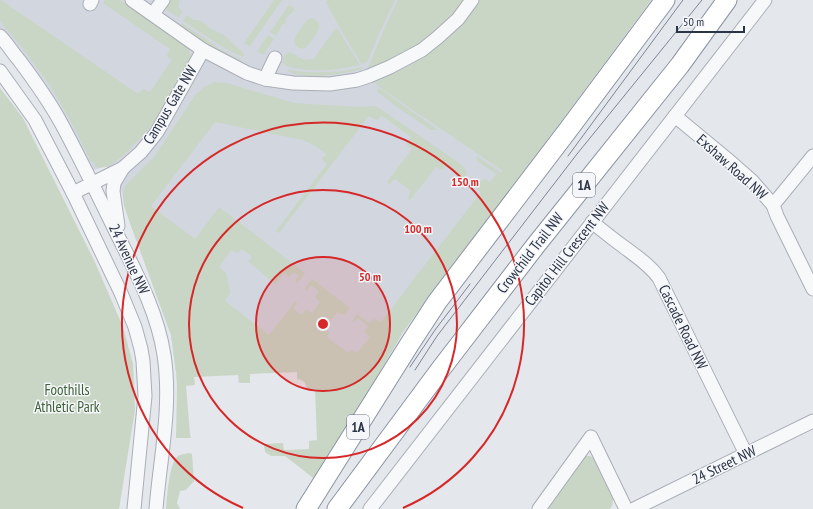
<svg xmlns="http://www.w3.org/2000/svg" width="813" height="509" font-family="'PT Sans Narrow',sans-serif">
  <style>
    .built { fill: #d2d6de }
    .green { fill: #c9d6c5 }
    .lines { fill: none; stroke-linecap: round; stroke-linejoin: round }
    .minor-casing { stroke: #a9aeb7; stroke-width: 15 }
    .highway-casing { stroke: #8b94a3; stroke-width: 21 }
    .minor { stroke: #f7f8fa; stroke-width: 13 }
    .highway { stroke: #fff; stroke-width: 19 }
    .tram { stroke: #7d8696; stroke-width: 1 }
    .ring { fill: none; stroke: #d62828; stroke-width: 2 }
    .labels { text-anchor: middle; stroke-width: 3; stroke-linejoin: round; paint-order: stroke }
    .shield { fill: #f4f6f9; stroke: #676e7b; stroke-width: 1 }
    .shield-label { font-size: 14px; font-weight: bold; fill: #2b3445 }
    .street-label { font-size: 15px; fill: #2b3445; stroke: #f4f6f9 }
    .park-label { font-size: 15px; fill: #3f6138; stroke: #f4f6f9 }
    .centre { fill: #d62828; stroke: #f4f6f9; stroke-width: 2 }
    .ring-label { font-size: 12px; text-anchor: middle; font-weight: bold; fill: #d62828; stroke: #f4f6f9; stroke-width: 3; stroke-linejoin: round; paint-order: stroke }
  </style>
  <rect width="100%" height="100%" fill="#e4e7ec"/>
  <!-- built -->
  <path class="built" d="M0 0H651L517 181 449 269 403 332 383 366H304L176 372 171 335 130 223 124 205 122 193 106 166 91 171 6 35 0 29Z"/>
  <!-- green -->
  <g class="green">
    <path d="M0 0H1L138 94 143 89 150 92 172 60 168 57 167 55 170 49 103 3 105 0H120L186 44 191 56 153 124 124 155 109 166 100 168 95 167V163L91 161 72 123 51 87 27 54 0 21Z"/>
    <path d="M170 0H180C178 5 177 7 182 11L179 18 167 10 166 8V5Z"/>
    <path d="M274 0H282L250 46 244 43Z"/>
    <path d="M328 0H395L378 36 367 62 362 64C349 44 337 24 326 2Z"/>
    <path d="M398 0H464C450 20 430 39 408 51 395 58 381 63 368 68L383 32Z"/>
    <path d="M479 0H651L517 181 449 269 403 332 363 401 316 478 314 477 313 478 312 477 285 456H271L265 452 264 444 283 443 284 450 309 449V441L317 440 315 389H307C306 382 303 380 297 379V372L250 374V383H239L238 375 194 377 195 385 186 386 190 434 191 438H176L177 387 176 372 171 335 130 223 124 205 123 195 125 186 155 156 163 144 195 95 204 87 214 82 227 83 294 103 358 107 376 106 462 165C466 170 469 174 463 179L446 166 442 170 436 167 411 199 410 200 408 198 411 191 395 179 389 184 387 182 412 149 407 145V142L411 137 382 116H381L378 120 374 119 369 116 279 233 276 231 327 164 322 159 326 154 317 147 303 140 215 122 151 206 195 239 219 207 305 273 297 283 295 281 299 276 294 272 289 277 284 273 275 284 250 263 249 261 252 257 242 249 239 252 236 253 231 250 219 267 226 273 230 291V293L225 301 269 335 295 302H297V303L293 308 301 315 306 310 312 313 320 302 315 297 319 291 311 285 307 290 305 289 312 279 350 308 345 314 343 315 337 312 325 328 329 332 327 337 348 353 351 350 357 353 370 337 366 334 365 331 368 326 358 318 354 322 352 321 353 320 357 314 369 323 374 319 381 322 481 192 476 188 477 186 482 180 485 179 490 182 496 174 477 161V156L501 173 503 171 382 89 375 83 379 79 398 71 412 64 441 43 458 28 467 18Z"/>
    <path d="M289 5 295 9 291 14H290L285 20 286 21 284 24H283L276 36 270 32Z"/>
    <path d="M187 15 194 20H199L207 25 209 28 224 35 244 54 243 57 226 49 183 21Z"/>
    <path d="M312 18C325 24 317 32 312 40 310 42 308 46 305 48 303 49 301 48 299 48L295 45 294 40 297 34 307 20Z"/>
    <path d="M182 23 220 49 241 60 240 62C218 52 199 39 180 26Z"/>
    <path d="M337 28 360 65C352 66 345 68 338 69 327 71 292 71 284 64H283C283 58 285 54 290 52 297 55 304 63 311 59L313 60 335 29Z"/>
    <path d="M268 35 274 39 263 55 257 51Z"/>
    <path d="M361 67 363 69C344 74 302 81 286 70 292 70 300 72 308 72 327 73 343 72 361 67Z"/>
    <path d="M0 88 23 118 94 260 123 327 133 364 135 410 119 509H0Z"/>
    <path d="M379 88 438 130H431L397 107 379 93 377 91Z"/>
    <path d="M189 453 192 454 194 481 186 490 180 491 177 503 180 509H166C167 498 169 465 177 457 180 454 185 454 189 453Z"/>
    <path d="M585 456H590L594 458 613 497C613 502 613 505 610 509H547L574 473 583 458Z"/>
  </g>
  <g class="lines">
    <defs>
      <g id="minor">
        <path d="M132 0 203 50 247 73 265 79 293 83 330 84 357 80 369 76 390 67 422 50 437 38 458 19 472 0"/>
        <path d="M90 4 92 0"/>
        <path d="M153 14 163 0"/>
        <path d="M0 36C7 43 12 52 19 60 34 80 49 101 61 123 79 156 96 191 113 226 133 267 157 309 164 355 172 407 160 458 156 509"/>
        <path d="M0 71 35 120 73 193 121 293 135 327 141 349 143 361 145 396 134 509"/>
        <path d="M265 79 275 58"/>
        <path d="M675 116 727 159 752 181 773 205 777 216 813 289"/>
        <path d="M73 193 123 168 141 152 157 132 203 50"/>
        <path d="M773 205 813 156"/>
        <path d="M592 222C603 231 613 239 624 247 637 257 650 265 659 278L746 454"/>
        <path d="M118 226 113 191 114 183 123 168"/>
        <path d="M370 509 765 0"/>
        <path d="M539 509 591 437 626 509"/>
        <path d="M634 509 813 421"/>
      </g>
      <g id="highway">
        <path d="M306 509 409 345 437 302 568 130 665 0"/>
        <path d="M337 509 440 370 536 245 680 65 727 0"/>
      </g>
    </defs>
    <!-- minor casing -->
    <use href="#minor" class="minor-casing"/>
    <!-- highway casing -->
    <use href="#highway" class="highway-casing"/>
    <!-- minor -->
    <use href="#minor" class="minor"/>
    <!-- highway -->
    <use href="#highway" class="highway"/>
    <!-- tram -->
    <g class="tram">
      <path d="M568 156 683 0"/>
      <path d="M410 367 435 330 470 284"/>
      <path d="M415 370 437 336 577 154 702 0"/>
    </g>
  </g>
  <!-- distance rings -->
  <circle cx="323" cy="324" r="67" fill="#d62828" fill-opacity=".12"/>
  <g class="ring">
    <circle cx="323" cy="324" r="67"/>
    <circle cx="323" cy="324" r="134"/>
    <path d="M243 508A201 201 0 1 1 403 508"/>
  </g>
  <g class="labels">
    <!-- shield labels -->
    <g class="shield">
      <rect x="573" y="173" width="22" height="24" rx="3"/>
      <rect x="347" y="415" width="22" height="24" rx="3"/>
    </g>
    <g class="shield-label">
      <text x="584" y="190">1A</text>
      <text x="358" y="432">1A</text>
    </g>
    <!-- street labels -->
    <g class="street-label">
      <text transform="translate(170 105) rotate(-59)" y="5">Campus Gate NW</text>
      <text transform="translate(732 167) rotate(42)" y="5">Exshaw Road NW</text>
      <text transform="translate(530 253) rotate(-52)" y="5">Crowchild Trail NW</text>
      <text transform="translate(567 254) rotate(-52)" y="5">Capitol Hill Crescent NW</text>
      <text transform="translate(129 259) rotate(65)" y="5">24 Avenue NW</text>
      <text transform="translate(683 327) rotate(64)" y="5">Cascade Road NW</text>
      <text transform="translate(724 465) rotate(-26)" y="5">24 Street NW</text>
    </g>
    <!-- park labels -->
    <g class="park-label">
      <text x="67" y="395">Foothills<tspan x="67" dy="17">Athletic Park</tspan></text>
    </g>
  </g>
  <circle cx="323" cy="324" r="6" class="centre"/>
  <g class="ring-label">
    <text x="465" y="186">150 m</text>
    <text x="418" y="233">100 m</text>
    <text x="370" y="281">50 m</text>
  </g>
  <!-- scale -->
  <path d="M677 26v6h67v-6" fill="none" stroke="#2b3445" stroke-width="2"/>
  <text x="683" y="26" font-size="12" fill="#2b3445" stroke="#f4f6f9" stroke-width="3" paint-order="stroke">50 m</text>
</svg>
